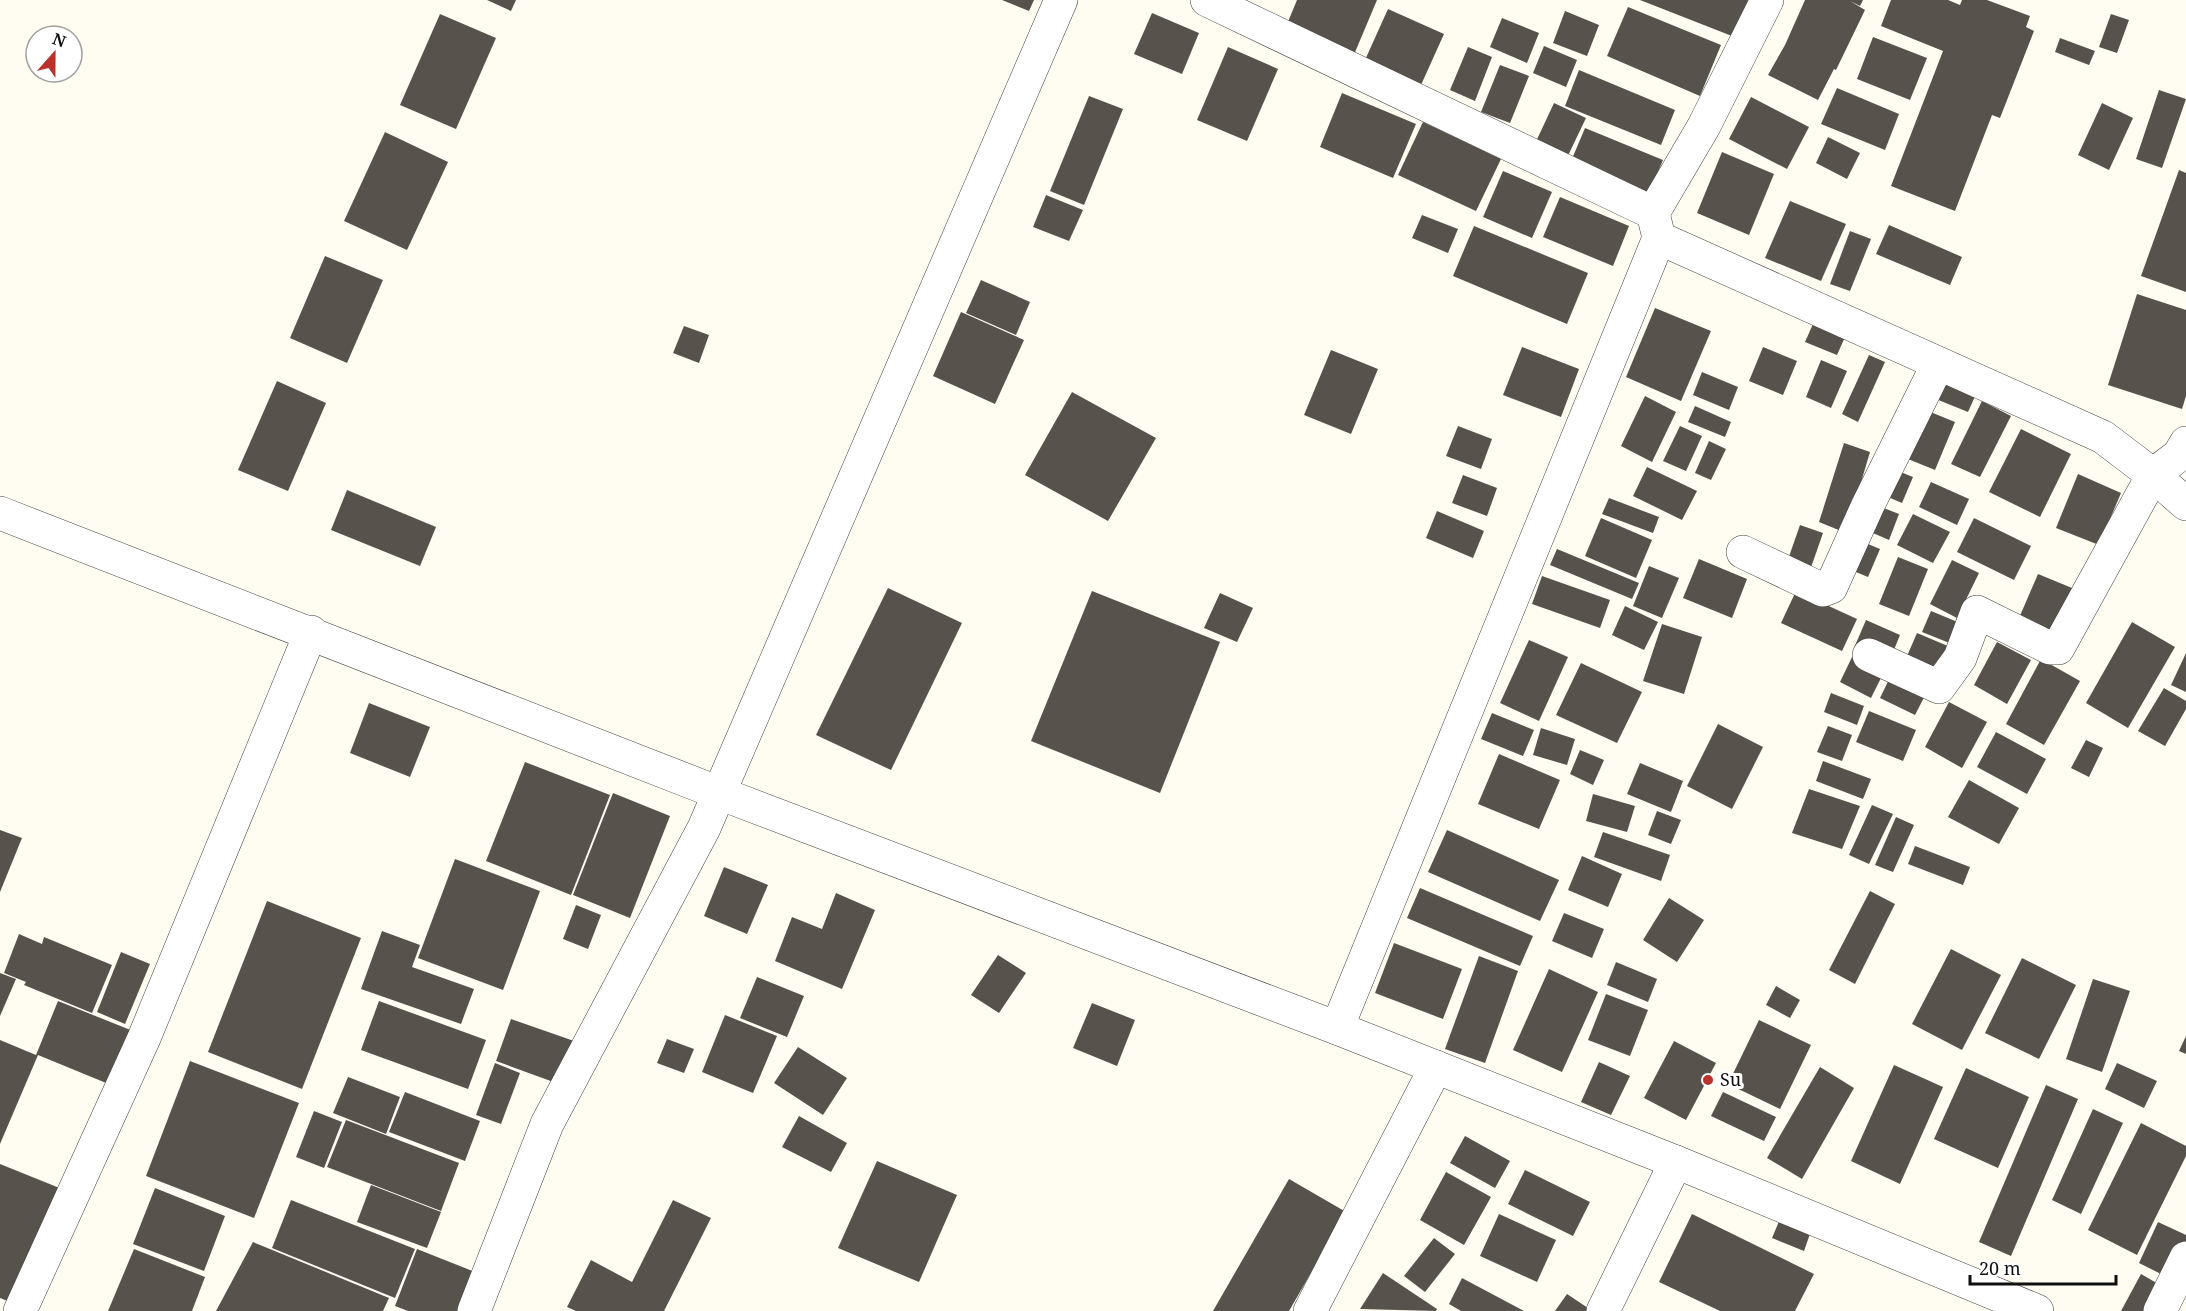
<svg xmlns="http://www.w3.org/2000/svg" width="2186" height="1311" font-family="'Noto Serif',serif">
  <style>
    .building { fill: #58524c }
    .lines { fill: none; stroke-linecap: round; stroke-linejoin: round }
    .minor-casing { stroke: #424242; stroke-width: 34 }
    .minor { stroke: #fff; stroke-width: 33 }
    .poi-dot { fill: #bc322a; stroke: #fff; stroke-width: 2 }
    .labels { text-anchor: middle; stroke-width: 6; stroke-linejoin: round; paint-order: stroke }
    .poi-label { font-size: 18px; fill: #0f0f0f; stroke: #fff; text-anchor: start }
  </style>
  <rect width="100%" height="100%" fill="#fffdf2"/>
  <!-- building -->
  <g class="building">
    <path d="M487 0H516L511 11Z"/>
    <path d="M1002 0H1034L1029 11Z"/>
    <path d="M1297 0H1377L1353 57 1285 29Z"/>
    <path d="M1640 0H1747L1751 1 1737 38Z"/>
    <path d="M1805 0H1863L1860 6 1850 1 1865 10 1836 70 1834 69 1818 100 1768 75 1785 45Z"/>
    <path d="M1891 0H1948L1960 5 1962 0H1987L2030 16 2026 27 2034 31 2000 118 1992 115 1955 211 1891 186 1943 51 1881 26Z"/>
    <path d="M1628 7 1721 45 1700 96 1607 56Z"/>
    <path d="M1388 9 1444 34 1421 85 1365 60Z"/>
    <path d="M1565 11 1599 25 1587 56 1553 43Z"/>
    <path d="M1152 13 1199 33 1182 74 1134 54Z"/>
    <path d="M440 14 496 38 456 129 400 105Z"/>
    <path d="M2111 14 2129 20 2117 53 2099 47Z"/>
    <path d="M1502 18 1539 33 1527 63 1490 47Z"/>
    <path d="M1873 37 1927 58 1910 100 1857 79Z"/>
    <path d="M2060 38 2095 51 2089 65 2055 52Z"/>
    <path d="M1544 46 1577 60 1566 87 1533 73Z"/>
    <path d="M1228 47 1278 69 1247 141 1197 120Z"/>
    <path d="M1468 47 1492 57 1475 101 1450 90Z"/>
    <path d="M1500 65 1529 76 1510 123 1481 112Z"/>
    <path d="M1579 70 1675 110 1661 145 1565 106Z"/>
    <path d="M1837 88 1899 114 1885 150 1821 124Z"/>
    <path d="M2159 90 2186 99 2162 168 2136 159Z"/>
    <path d="M1342 93 1416 124 1393 178 1320 147Z"/>
    <path d="M1089 96 1123 109 1084 205 1050 191Z"/>
    <path d="M1751 97 1809 127 1787 169 1729 139Z"/>
    <path d="M1554 103 1586 118 1564 164 1532 150Z"/>
    <path d="M2102 103 2133 118 2109 170 2078 155Z"/>
    <path d="M1423 122 1501 159 1476 211 1398 175Z"/>
    <path d="M1585 128 1663 160 1647 198 1569 166Z"/>
    <path d="M385 132 448 162 407 250 344 221Z"/>
    <path d="M1828 137 1860 153 1847 179 1816 163Z"/>
    <path d="M1722 152 1774 174 1749 235 1697 213Z"/>
    <path d="M2179 170 2186 173V292L2141 276Z"/>
    <path d="M1503 171 1552 192 1532 238 1483 217Z"/>
    <path d="M1046 195 1083 210 1069 241 1033 227Z"/>
    <path d="M1560 197 1629 226 1613 266 1543 237Z"/>
    <path d="M1790 201 1846 224 1821 281 1765 258Z"/>
    <path d="M1422 215 1458 229 1448 253 1412 238Z"/>
    <path d="M1889 225 1962 257 1950 285 1876 254Z"/>
    <path d="M1474 226 1588 273 1567 324 1453 276Z"/>
    <path d="M1850 231 1871 239 1850 291 1830 284Z"/>
    <path d="M325 256 383 280 347 363 290 338Z"/>
    <path d="M981 280 1030 302 1016 335 966 313Z"/>
    <path d="M2137 294 2186 310V396L2182 409 2108 385Z"/>
    <path d="M1655 308 1711 331 1681 401 1626 377Z"/>
    <path d="M961 312 1024 340 995 404 933 376Z"/>
    <path d="M1813 324 1845 337 1837 355 1805 342Z"/>
    <path d="M684 326 709 335 699 363 673 353Z"/>
    <path d="M1522 347 1579 369 1561 417 1503 395Z"/>
    <path d="M1763 347 1797 361 1783 395 1749 381Z"/>
    <path d="M1331 350 1378 369 1351 434 1304 415Z"/>
    <path d="M1869 355 1885 362 1858 422 1842 414Z"/>
    <path d="M1821 360 1847 371 1831 408 1806 397Z"/>
    <path d="M1702 372 1738 387 1729 410 1693 395Z"/>
    <path d="M1940 376 1977 392 1968 412 1931 397Z"/>
    <path d="M277 381 326 403 288 491 238 470Z"/>
    <path d="M1072 392 1156 438 1108 521 1025 475Z"/>
    <path d="M1645 396 1676 412 1652 462 1621 446Z"/>
    <path d="M1982 401 2011 416 1980 477 1951 464Z"/>
    <path d="M1695 406 1731 422 1725 437 1688 422Z"/>
    <path d="M1923 409 1955 422 1935 470 1903 457Z"/>
    <path d="M1458 426 1492 439 1481 469 1446 456Z"/>
    <path d="M1680 426 1702 436 1686 471 1663 461Z"/>
    <path d="M2021 429 2071 454 2040 517 1989 492Z"/>
    <path d="M1709 441 1726 449 1711 480 1695 473Z"/>
    <path d="M1844 443 1870 452 1846 533 1819 522Z"/>
    <path d="M1647 467 1697 491 1682 520 1633 496Z"/>
    <path d="M1888 467 1913 477 1902 503 1876 492Z"/>
    <path d="M2078 474 2121 493 2099 545 2056 528Z"/>
    <path d="M1463 475 1497 488 1487 516 1452 503Z"/>
    <path d="M1931 482 1969 499 1957 525 1919 507Z"/>
    <path d="M347 490 436 527 420 566 331 530Z"/>
    <path d="M1609 498 1659 517 1653 533 1602 514Z"/>
    <path d="M1876 505 1899 514 1889 540 1866 530Z"/>
    <path d="M1437 511 1484 531 1473 558 1426 538Z"/>
    <path d="M1913 514 1950 532 1933 563 1897 545Z"/>
    <path d="M1601 518 1652 540 1636 578 1585 556Z"/>
    <path d="M1974 518 2031 546 2014 580 1957 552Z"/>
    <path d="M1800 525 1823 533 1808 576 1785 568Z"/>
    <path d="M1851 537 1880 549 1868 577 1839 565Z"/>
    <path d="M1557 549 1639 583 1632 599 1550 565Z"/>
    <path d="M1898 557 1928 569 1909 616 1879 604Z"/>
    <path d="M1699 559 1747 579 1732 618 1683 598Z"/>
    <path d="M1952 560 1979 573 1957 618 1930 604Z"/>
    <path d="M1649 566 1679 578 1662 618 1633 606Z"/>
    <path d="M2038 574 2077 590 2059 634 2019 618Z"/>
    <path d="M1542 576 1610 600 1600 628 1532 604Z"/>
    <path d="M888 588 962 623 891 770 816 735Z"/>
    <path d="M1092 591 1220 642 1160 793 1031 741Z"/>
    <path d="M1796 591 1857 619 1842 651 1781 623Z"/>
    <path d="M1220 593 1253 608 1237 642 1204 628Z"/>
    <path d="M1625 606 1658 622 1644 650 1612 635Z"/>
    <path d="M1931 611 1960 623 1952 644 1922 632Z"/>
    <path d="M1866 620 1900 635 1889 662 1854 648Z"/>
    <path d="M2132 622 2175 647 2128 728 2086 703Z"/>
    <path d="M1662 624 1702 637 1684 694 1643 681Z"/>
    <path d="M1917 633 1955 649 1942 678 1904 663Z"/>
    <path d="M1529 640 1568 657 1539 721 1500 703Z"/>
    <path d="M1997 642 2031 660 2007 704 1974 685Z"/>
    <path d="M2186 653V692L2171 685Z"/>
    <path d="M1853 655 1885 670 1871 698 1840 682Z"/>
    <path d="M2041 659 2080 681 2044 745 2006 724Z"/>
    <path d="M1581 663 1642 692 1617 743 1556 715Z"/>
    <path d="M1894 669 1930 686 1915 715 1880 698Z"/>
    <path d="M2164 688 2186 701V709L2165 746 2138 731Z"/>
    <path d="M1831 693 1864 706 1857 725 1824 712Z"/>
    <path d="M1949 702 1987 722 1962 768 1925 747Z"/>
    <path d="M369 703 430 727 410 777 350 753Z"/>
    <path d="M1869 711 1916 730 1903 761 1856 742Z"/>
    <path d="M1492 713 1534 730 1523 756 1481 739Z"/>
    <path d="M1718 724 1763 747 1732 809 1687 786Z"/>
    <path d="M1828 726 1852 735 1842 761 1817 752Z"/>
    <path d="M1541 728 1575 739 1567 765 1533 755Z"/>
    <path d="M1996 732 2046 759 2027 794 1977 767Z"/>
    <path d="M2086 740 2103 748 2089 777 2071 768Z"/>
    <path d="M1580 750 1604 760 1593 785 1570 774Z"/>
    <path d="M1499 754 1560 780 1539 829 1478 804Z"/>
    <path d="M1823 761 1871 779 1863 799 1816 781Z"/>
    <path d="M525 762 610 795 571 895 486 861Z"/>
    <path d="M1640 763 1683 781 1671 812 1627 794Z"/>
    <path d="M1969 780 2019 808 1999 844 1948 817Z"/>
    <path d="M1809 789 1860 806 1842 849 1792 833Z"/>
    <path d="M613 793 670 816 630 918 573 895Z"/>
    <path d="M1593 794 1635 806 1627 832 1586 821Z"/>
    <path d="M1872 805 1893 814 1869 864 1849 855Z"/>
    <path d="M1657 811 1681 820 1671 844 1648 835Z"/>
    <path d="M1896 817 1914 825 1893 872 1875 865Z"/>
    <path d="M0 830 22 838 0 892Z"/>
    <path d="M1447 830 1559 880 1540 921 1428 872Z"/>
    <path d="M1603 832 1670 855 1661 881 1594 857Z"/>
    <path d="M1915 846 1970 867 1963 885 1908 864Z"/>
    <path d="M1582 856 1622 874 1608 907 1568 890Z"/>
    <path d="M455 859 540 891 503 990 418 958Z"/>
    <path d="M724 867 768 885 747 934 704 916Z"/>
    <path d="M1420 888 1533 936 1520 966 1407 918Z"/>
    <path d="M1870 891 1895 904 1855 984 1829 970Z"/>
    <path d="M836 893 875 910 842 989 775 961 792 917 822 929Z"/>
    <path d="M1669 898 1704 920 1677 962 1643 940Z"/>
    <path d="M267 901 361 938 302 1089 208 1052Z"/>
    <path d="M576 905 601 915 588 949 563 939Z"/>
    <path d="M1564 913 1604 929 1592 958 1552 941Z"/>
    <path d="M382 931 420 945 412 967 474 989 461 1024 361 989Z"/>
    <path d="M19 934 42 944 44 937 112 965 92 1013 24 985 26 982 4 973Z"/>
    <path d="M1394 943 1462 969 1443 1019 1375 993Z"/>
    <path d="M1951 949 2001 975 1962 1050 1912 1024Z"/>
    <path d="M121 952 150 964 125 1024 97 1012Z"/>
    <path d="M998 955 1026 973 999 1013 971 995Z"/>
    <path d="M1479 956 1518 971 1485 1063 1445 1049Z"/>
    <path d="M2022 958 2076 985 2039 1059 1985 1033Z"/>
    <path d="M1616 962 1657 979 1648 1002 1607 985Z"/>
    <path d="M1549 969 1598 992 1562 1072 1513 1050Z"/>
    <path d="M0 973 16 979 0 1016Z"/>
    <path d="M757 977 804 996 787 1037 740 1018Z"/>
    <path d="M2093 979 2130 991 2102 1072 2066 1059Z"/>
    <path d="M1776 986 1800 1000 1790 1018 1766 1005Z"/>
    <path d="M1606 994 1648 1010 1630 1056 1588 1040Z"/>
    <path d="M58 1001 133 1031 111 1085 38 1055 0 1144V1040L36 1055Z"/>
    <path d="M379 1001 486 1040 468 1089 361 1050Z"/>
    <path d="M1092 1003 1135 1020 1117 1066 1073 1048Z"/>
    <path d="M725 1015 777 1036 753 1093 702 1072Z"/>
    <path d="M511 1019 574 1041 559 1084 496 1061Z"/>
    <path d="M1759 1020 1811 1045 1780 1109 1728 1084Z"/>
    <path d="M2186 1036V1054L2179 1051Z"/>
    <path d="M667 1039 694 1049 684 1073 657 1063Z"/>
    <path d="M1674 1041 1716 1063 1686 1120 1644 1098Z"/>
    <path d="M798 1047 847 1078 823 1115 774 1083Z"/>
    <path d="M190 1061 299 1103 254 1218 146 1176Z"/>
    <path d="M1599 1062 1630 1076 1611 1115 1581 1102Z"/>
    <path d="M495 1063 520 1073 501 1124 476 1115Z"/>
    <path d="M2117 1063 2157 1081 2144 1108 2105 1089Z"/>
    <path d="M1894 1065 1943 1087 1900 1184 1851 1161Z"/>
    <path d="M1820 1067 1854 1088 1802 1179 1767 1158Z"/>
    <path d="M1966 1068 2029 1097 1998 1168 1934 1139Z"/>
    <path d="M348 1077 400 1097 386 1134 333 1113Z"/>
    <path d="M2046 1085 2078 1099 2011 1256 1979 1242Z"/>
    <path d="M405 1092 480 1121 465 1161 389 1132Z"/>
    <path d="M1723 1092 1776 1117 1764 1141 1711 1116Z"/>
    <path d="M2093 1109 2123 1123 2081 1214 2052 1200Z"/>
    <path d="M314 1111 342 1122 324 1168 296 1157Z"/>
    <path d="M799 1116 847 1143 831 1172 782 1147Z"/>
    <path d="M346 1120 459 1163 441 1211 327 1167Z"/>
    <path d="M2141 1123 2186 1146V1156L2137 1255 2088 1230Z"/>
    <path d="M1465 1136 1510 1161 1495 1188 1450 1163Z"/>
    <path d="M877 1161 957 1195 919 1282 838 1248Z"/>
    <path d="M0 1164 67 1191 20 1306 0 1298Z"/>
    <path d="M1525 1170 1590 1202 1573 1236 1508 1204Z"/>
    <path d="M1446 1172 1491 1197 1464 1245 1420 1220Z"/>
    <path d="M1289 1179 1346 1212 1289 1311H1213Z"/>
    <path d="M371 1185 441 1212 427 1248 357 1222Z"/>
    <path d="M155 1188 225 1216 204 1271 133 1244Z"/>
    <path d="M291 1200 415 1249 395 1298 272 1248Z"/>
    <path d="M673 1200 711 1218 664 1311H576L567 1307 591 1260 632 1282Z"/>
    <path d="M1499 1214 1556 1240 1537 1282 1480 1256Z"/>
    <path d="M1692 1214 1814 1274 1795 1311H1720L1659 1282Z"/>
    <path d="M1780 1219 1811 1231 1804 1251 1772 1238Z"/>
    <path d="M2158 1222 2186 1235V1243L2169 1278 2139 1263Z"/>
    <path d="M1434 1238 1455 1254 1425 1292 1404 1276Z"/>
    <path d="M253 1242 389 1298 383 1311H216Z"/>
    <path d="M134 1249 205 1277 192 1311H108Z"/>
    <path d="M417 1249 475 1272 460 1311H408L395 1306Z"/>
    <path d="M1383 1273 1437 1309 1436 1311 1360 1309Z"/>
    <path d="M2141 1274 2167 1289 2154 1311H2121Z"/>
    <path d="M1462 1278 1524 1311H1461L1449 1304Z"/>
    <path d="M1567 1294 1588 1308 1586 1311H1555Z"/>
  </g>
  <g class="lines">
    <defs>
      <g id="minor">
        <path d="M1207 0 1653 213 1659 238 2103 437 2153 475 2186 504"/>
        <path d="M1653 213 1704 126 1767 0"/>
        <path d="M0 513 719 793 1337 1028 1676 1162 2037 1311"/>
        <path d="M1743 552 1823 590 1831 587 1868 505 1938 364"/>
        <path d="M1869 655 1939 687 1960 658 1977 612 2050 648H2058L2153 475 2179 455 2186 443"/>
        <path d="M1337 1028 1659 238"/>
        <path d="M20 1311 144 1038 311 632"/>
        <path d="M474 1311 547 1124 704 828 1061 0"/>
        <path d="M1310 1311 1436 1067"/>
        <path d="M1603 1311 1676 1162"/>
        <path d="M2160 1311 2186 1258"/>
      </g>
    </defs>
    <!-- minor casing -->
    <use href="#minor" class="minor-casing"/>
    <!-- minor -->
    <use href="#minor" class="minor"/>
  </g>
  <!-- markers -->
  <circle class="poi-dot" cx="1708" cy="1080" r="6"/>
  <g class="labels">
    <!-- poi labels -->
    <g class="poi-label">
      <text x="1720" y="1086">Su</text>
    </g>
  </g>
  <!-- north arrow -->
  <g transform="translate(54 54) rotate(21)"><circle r="28" fill="#ffffff" stroke="#9f9f9f" stroke-width="1.5"/>
  <path d="M0-4.5L10 22L0 15L-10 22Z" fill="#bc322a"/>
  <text y="-9" font-size="16" font-weight="bold" text-anchor="middle" fill="#0f0f0f">N</text>
  </g>
  <!-- scale -->
  <path d="M1970 1275v9h146v-9" fill="none" stroke="#0f0f0f" stroke-width="3"/>
  <text x="1979" y="1275" font-size="18" fill="#0f0f0f" stroke="#ffffff" stroke-width="4.5" paint-order="stroke">20 m</text>
</svg>
